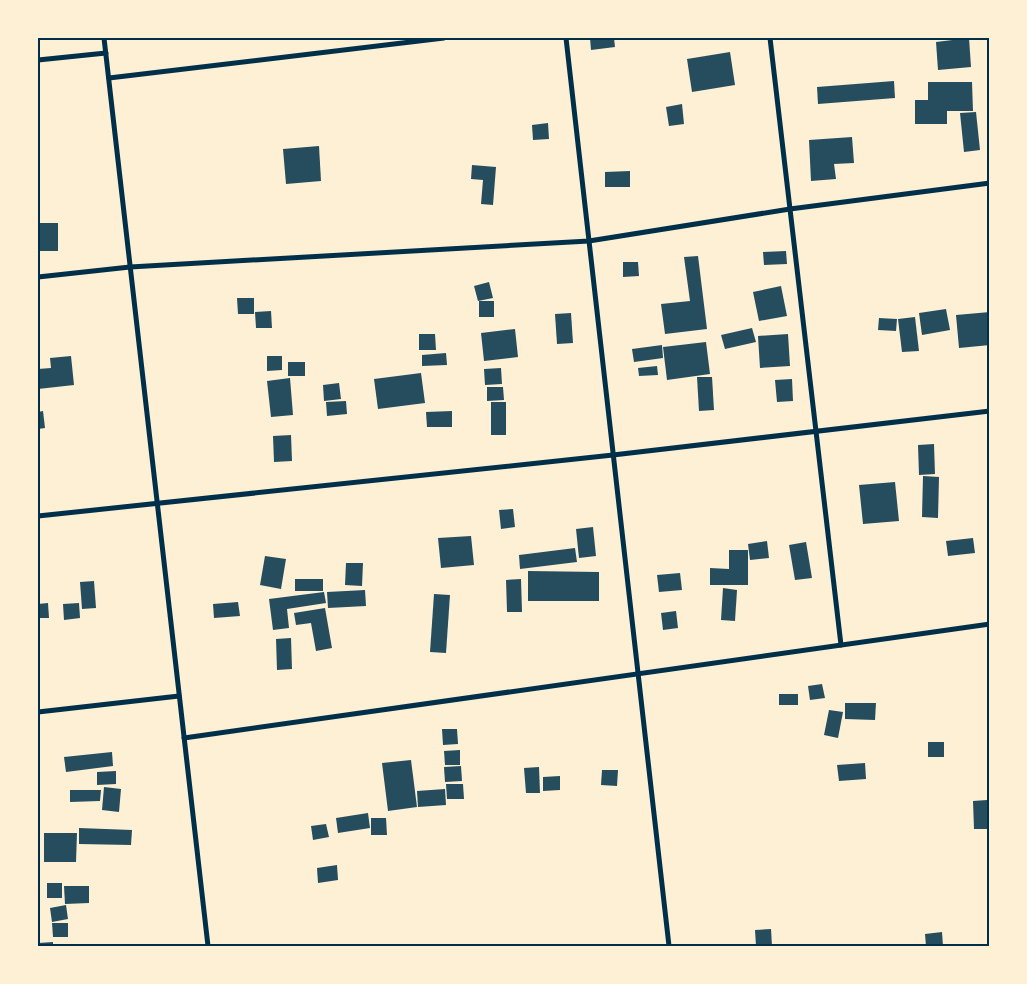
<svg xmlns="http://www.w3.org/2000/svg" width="1027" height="984" font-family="Lora,serif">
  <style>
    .building { fill: #264d5e }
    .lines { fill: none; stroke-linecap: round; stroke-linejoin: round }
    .minor { stroke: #003049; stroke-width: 5 }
    .neatline { fill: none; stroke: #003049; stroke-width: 2 }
  </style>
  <rect width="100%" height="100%" fill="#fdf0d5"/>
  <!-- building -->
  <g class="building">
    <path d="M590 38H614L615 47 591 50Z"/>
    <path d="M969 38 971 67 938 70 936 42Z"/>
    <path d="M730 52 735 85 692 92 687 59Z"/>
    <path d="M894 81 895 98 818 104 817 87Z"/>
    <path d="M928 82H972L973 111H947V124H915V100H928Z"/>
    <path d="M682 104 684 124 669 126 666 107Z"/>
    <path d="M976 112 980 150 964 152 960 113Z"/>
    <path d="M548 123 549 139 533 140 532 125Z"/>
    <path d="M852 137 854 163 834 164 836 179 811 181 809 140Z"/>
    <path d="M319 146 321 181 286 184 283 149Z"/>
    <path d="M472 165 496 167 493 205 481 204 483 180 471 179Z"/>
    <path d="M630 171V187H605V172Z"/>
    <rect x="38" y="223" width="20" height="28"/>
    <path d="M786 251 787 264 764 265 763 252Z"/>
    <path d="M698 256 707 329 665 334 661 304 690 301 684 257Z"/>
    <path d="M623 262H638L639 276 623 277Z"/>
    <path d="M489 282 493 298 478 301 474 286Z"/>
    <path d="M781 286 787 316 759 321 753 292Z"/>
    <path d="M237 298H254V314H238Z"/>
    <rect x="479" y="301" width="15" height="16"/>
    <path d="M946 309 950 330 922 335 919 313Z"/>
    <path d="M271 311 272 328H256L255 312Z"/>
    <path d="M990 312V345L959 348 956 315Z"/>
    <path d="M571 313 573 343 557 344 555 314Z"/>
    <path d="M915 317 919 351 902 352 898 319Z"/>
    <path d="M879 318 897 319 896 331 878 330Z"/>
    <path d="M752 328 756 342 725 349 721 335Z"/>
    <path d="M515 329 518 357 484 361 481 333Z"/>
    <path d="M419 334H435L436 350H419Z"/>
    <path d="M788 334 790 366 760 368 758 336Z"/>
    <path d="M706 342 710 374 667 380 663 347Z"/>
    <path d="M662 345 663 358 634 362 632 349Z"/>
    <path d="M446 353 447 365 422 366V355Z"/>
    <path d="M71 356 74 385 38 389V369L51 368 50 358Z"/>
    <path d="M267 356H282V370L267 371Z"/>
    <rect x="288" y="362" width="17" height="14"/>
    <path d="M657 366 658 375 639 376 638 368Z"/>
    <path d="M501 368 502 384 485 385 484 369Z"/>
    <path d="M421 373 425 403 378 409 374 379Z"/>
    <path d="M697 377H712L714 410 699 411Z"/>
    <path d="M290 378 293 415 271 417 267 381Z"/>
    <path d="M792 379 793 401 777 402 775 380Z"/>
    <path d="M339 383 341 399 324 401 323 385Z"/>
    <path d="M487 387H503L504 400 487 401Z"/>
    <path d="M346 401 347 414 327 416 326 402Z"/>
    <rect x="491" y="402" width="15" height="33"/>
    <path d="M43 411 45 428 38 429V412Z"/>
    <path d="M452 411V427H427L426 412Z"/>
    <path d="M291 435 292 461 274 462 273 436Z"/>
    <path d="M934 444 935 474 919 475 918 445Z"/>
    <path d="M923 476 939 477 938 518 922 517Z"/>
    <path d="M895 482 899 521 863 524 859 485Z"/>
    <path d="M513 509 515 527 501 529 499 510Z"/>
    <path d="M593 527 596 556 579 558 576 529Z"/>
    <path d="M471 536 474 565 441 568 438 538Z"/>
    <path d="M973 538 975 553 948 556 946 541Z"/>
    <path d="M767 541 769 558 750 560 748 544Z"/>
    <path d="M806 542 812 578 795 580 789 545Z"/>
    <path d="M575 548 577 562 520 569 519 555Z"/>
    <path d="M729 550H748V585H710V568L729 569Z"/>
    <path d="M265 556 286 559 281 589 260 585Z"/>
    <path d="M346 563H363L362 586 345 585Z"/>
    <path d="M528 571 599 572V601H528Z"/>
    <path d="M680 573 682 590 659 592 657 575Z"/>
    <rect x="295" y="579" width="28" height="12"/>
    <path d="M521 579 522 612H507L506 580Z"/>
    <path d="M94 581 96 608 82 609 80 582Z"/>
    <path d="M723 588 737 590 735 621 721 620Z"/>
    <path d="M365 590 366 606 328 608 327 592Z"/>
    <path d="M324 592 326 603 287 609 289 628 273 630 269 599Z"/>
    <path d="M434 594 450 595 446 653 430 652Z"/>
    <path d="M238 602 240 616 214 618 213 604Z"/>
    <path d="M48 603 49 618H38V604Z"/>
    <path d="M79 603 80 618 64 620 63 604Z"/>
    <path d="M325 608 332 648 316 651 311 623 296 625 294 613Z"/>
    <path d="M676 611 678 628 663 630 661 613Z"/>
    <path d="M291 638 292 669 277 670 276 639Z"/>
    <path d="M822 684 825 698 810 700 808 686Z"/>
    <rect x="779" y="694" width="19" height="11"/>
    <path d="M845 703H876L875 720 845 719Z"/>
    <path d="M829 710 843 712 838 738 824 735Z"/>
    <path d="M442 729H457L458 744 443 745Z"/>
    <rect x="928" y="742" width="16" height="15"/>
    <path d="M460 750V765H445L444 751Z"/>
    <path d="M112 752 113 766 66 772 64 757Z"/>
    <path d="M411 760 417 807 388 811 382 763Z"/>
    <path d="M865 763 866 779 839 781 837 765Z"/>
    <path d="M461 766 462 781 445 782 444 767Z"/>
    <path d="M539 767 540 793H526L524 768Z"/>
    <path d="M602 770H618L617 786 601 785Z"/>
    <path d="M116 771V784L97 785V772Z"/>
    <path d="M560 776V790L543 791V777Z"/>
    <path d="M446 784H463L464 799H447Z"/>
    <path d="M104 787 121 789 119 812 102 810Z"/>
    <path d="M445 789 446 805 418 807 417 791Z"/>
    <path d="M70 790H101L100 801 70 802Z"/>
    <path d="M987 800 988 829H974L973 801Z"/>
    <path d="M368 813 370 828 338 833 336 818Z"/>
    <path d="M371 818H386L387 835H371Z"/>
    <path d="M326 824 329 837 313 840 311 826Z"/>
    <path d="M79 828 132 830 131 845 79 844Z"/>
    <path d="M44 833H77L76 862H44Z"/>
    <path d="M337 865 338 880 318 883 317 868Z"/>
    <rect x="47" y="883" width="15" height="15"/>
    <path d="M64 886H89V903L65 904Z"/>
    <path d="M66 905 68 919 52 922 50 908Z"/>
    <path d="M52 923H68V937H53Z"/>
    <path d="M771 929 772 946H756L755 930Z"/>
    <path d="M942 932 943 946H926L925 934Z"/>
    <path d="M53 942V946H38V943Z"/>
  </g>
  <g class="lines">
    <!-- minor -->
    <g class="minor">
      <path d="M104 38 208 946"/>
      <path d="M566 38 669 946"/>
      <path d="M770 38 841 645"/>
      <path d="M38 60 106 53"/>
      <path d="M109 78 444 38"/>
      <path d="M38 277 130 267 589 241 790 209 990 183"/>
      <path d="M38 516 613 455 990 411"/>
      <path d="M38 712 179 696"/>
      <path d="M184 738 990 624"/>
    </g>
  </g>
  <!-- border -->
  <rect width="1027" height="984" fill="none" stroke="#fdf0d5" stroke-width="78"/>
  <rect x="39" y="39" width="949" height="906" class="neatline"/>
</svg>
